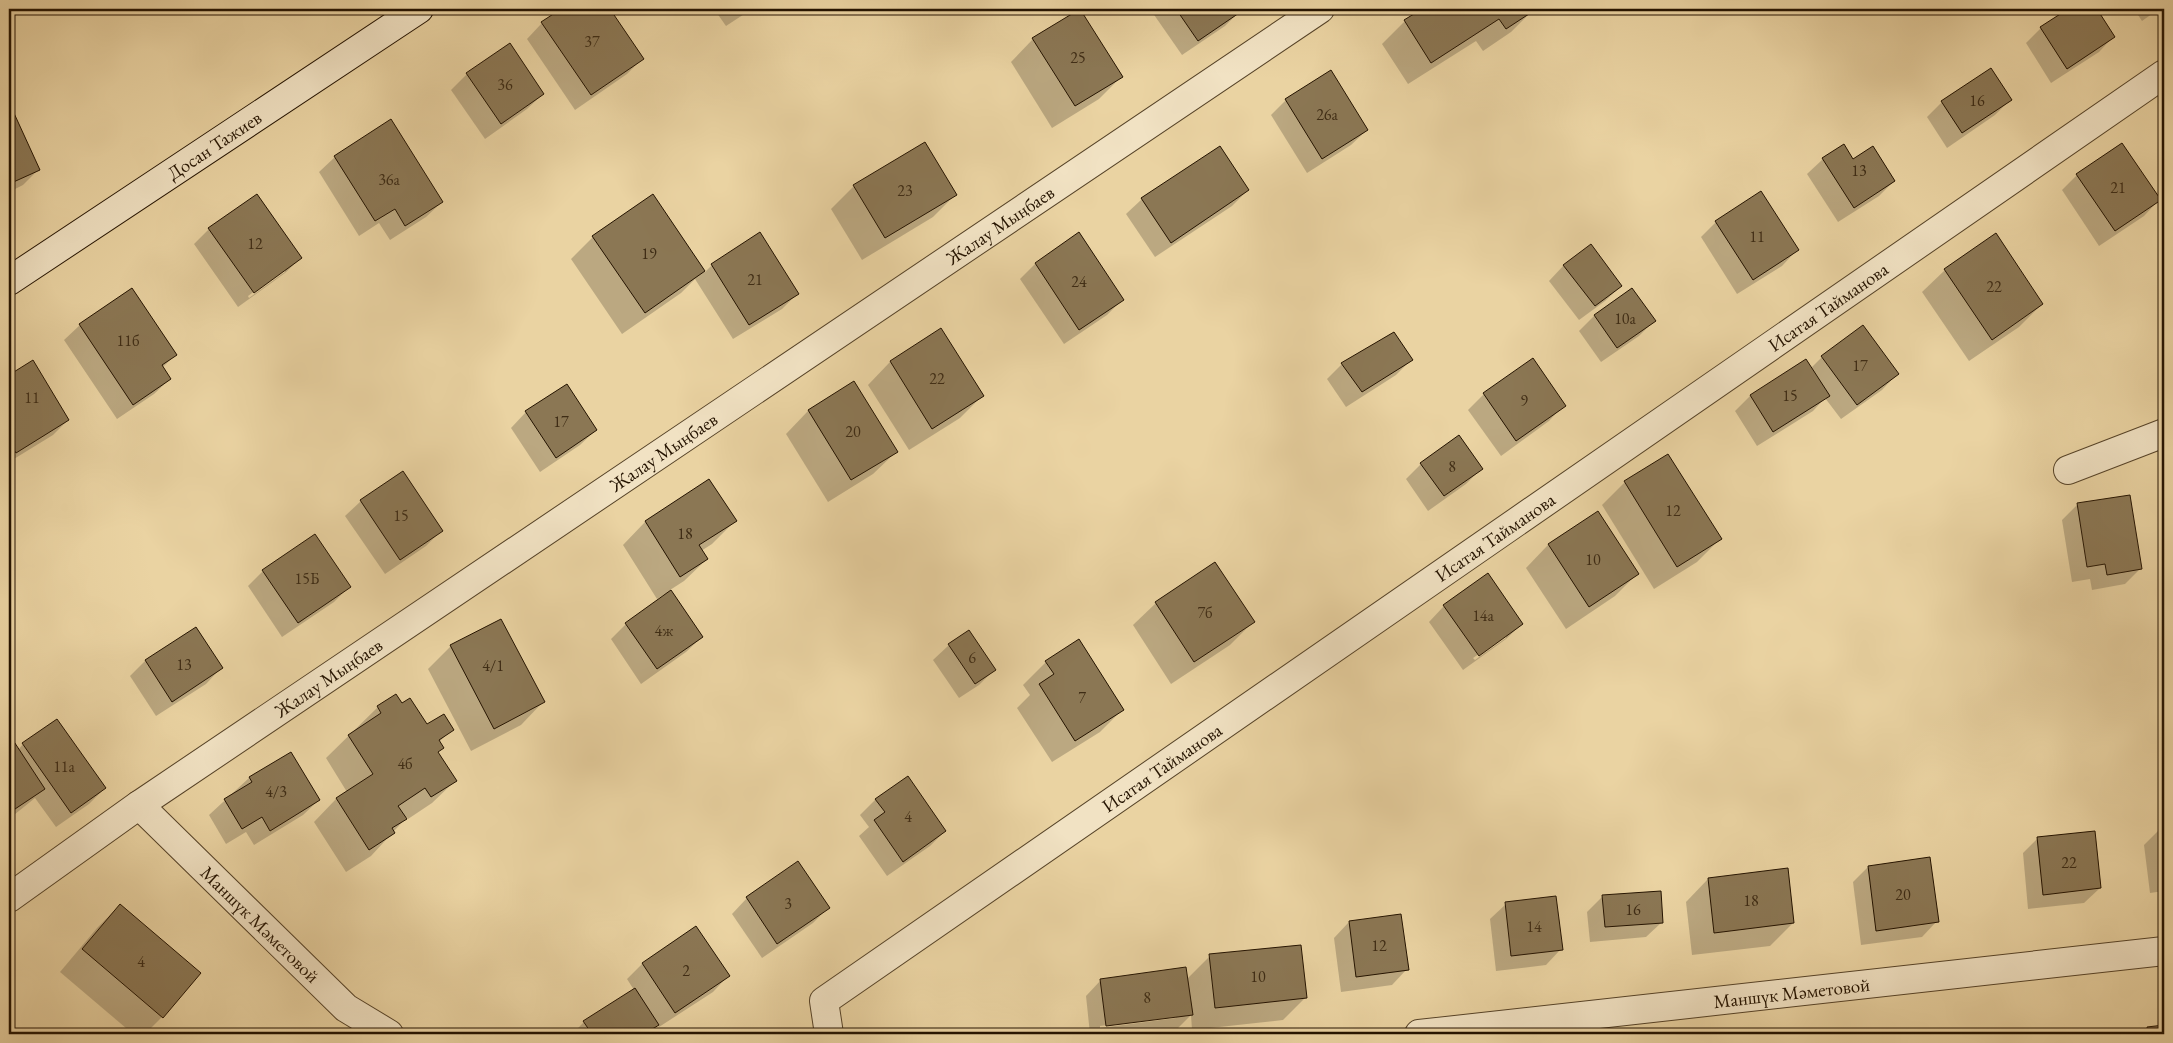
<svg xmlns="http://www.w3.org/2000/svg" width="2173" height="1043" font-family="'EB Garamond',serif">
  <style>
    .shadow { fill: #0003; fill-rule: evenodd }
    .building { fill: #8b7754; stroke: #241300 }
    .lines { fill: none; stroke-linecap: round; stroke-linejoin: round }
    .street-casing { stroke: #564328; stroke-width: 30 }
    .secondary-casing { stroke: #241300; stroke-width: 30 }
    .street { stroke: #f1e2c3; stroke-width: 28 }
    .secondary { stroke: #f1e2c3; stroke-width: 28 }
    .labels { text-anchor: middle; stroke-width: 4; stroke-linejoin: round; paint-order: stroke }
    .number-label { font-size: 16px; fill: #3e2c15 }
    .street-label { font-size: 19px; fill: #241300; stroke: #f1e2c3 }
  </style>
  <rect width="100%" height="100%" fill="#ead3a2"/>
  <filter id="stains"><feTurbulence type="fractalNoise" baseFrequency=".004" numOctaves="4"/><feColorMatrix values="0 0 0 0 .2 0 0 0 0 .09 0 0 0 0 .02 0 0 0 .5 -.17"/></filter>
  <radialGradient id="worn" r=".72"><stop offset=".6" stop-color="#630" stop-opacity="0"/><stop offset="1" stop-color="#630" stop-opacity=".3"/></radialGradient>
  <!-- shadow -->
  <g class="shadow">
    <path d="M563 9H609L642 59 627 74 575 110 527 39 542 23Z"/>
    <path d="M714 9H752L726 26Z"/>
    <path d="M1150 9H1240L1241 10 1225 26 1182 55Z"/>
    <path d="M1424 9H1534L1511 32 1483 51 1476 41 1408 84 1382 44 1405 21Z"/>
    <path d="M2071 9H2096L2114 36 2099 52 2051 83 2026 43 2041 28Z"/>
    <path d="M2134 9H2159L2142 21Z"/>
    <path d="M1033 39 1121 77 1099 99 1052 128 1011 62Z"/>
    <path d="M509 45 543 94 527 109 485 139 451 90 467 74Z"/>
    <path d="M1286 100 1367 130 1351 145 1307 173 1271 115Z"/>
    <path d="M2010 100 1995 115 1947 148 1927 117 1942 102Z"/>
    <path d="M13 113 38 170 23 185 9 192V115Z"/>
    <path d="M335 157 442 202 426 217 390 240 379 223 359 236 319 172Z"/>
    <path d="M1823 159 1853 160 1894 181 1879 196 1838 222 1807 174Z"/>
    <path d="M2077 175 2159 200 2144 216 2099 246 2062 190Z"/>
    <path d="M854 186 955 195 933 217 862 260 831 209Z"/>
    <path d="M1248 190 1232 206 1155 257 1126 214 1142 199Z"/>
    <path d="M653 196 705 272 712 265 797 294 782 309 733 339 695 279 681 293 622 334 571 259 593 237Z"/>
    <path d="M1716 222 1797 250 1782 266 1737 294 1701 237Z"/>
    <path d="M209 229 301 258 285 273 238 307 194 244ZM285 269V272L249 298 248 296Z"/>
    <path d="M1035 264 1122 300 1107 315 1064 344 1020 279Z"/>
    <path d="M1564 265 1621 286 1605 301 1579 320 1549 281Z"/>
    <path d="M1945 270 2042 304 2019 327 1969 361 1922 292Z"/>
    <path d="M1632 289 1654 321 1639 336 1601 362 1579 331 1594 316Z"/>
    <path d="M80 325 175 355 162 368 170 379 154 394 117 419 64 340Z"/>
    <path d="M940 330 982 396 960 418 909 450 868 385 890 362Z"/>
    <path d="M1822 357 1897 374 1882 390 1841 419 1825 398 1813 411 1757 446 1735 411 1750 396 1806 360 1811 368Z"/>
    <path d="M1411 360 1396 375 1346 407 1327 379 1342 364Z"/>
    <path d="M1533 360 1564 405 1549 421 1501 456 1468 410 1484 394Z"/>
    <path d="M32 361 68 420 53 435 9 462V376Z"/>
    <path d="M854 383 896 452 873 474 828 502 786 434 808 411Z"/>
    <path d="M526 412 596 430 580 445 540 472 511 428Z"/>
    <path d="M1668 455 1720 539 1697 562 1654 589 1602 505 1625 482Z"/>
    <path d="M1421 464 1481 469 1466 484 1428 511 1406 479Z"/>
    <path d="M402 473 441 531 426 546 385 574 345 516 361 501Z"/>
    <path d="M709 481 735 521 712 544 701 551 707 559 684 581 670 590 702 637 686 652 641 684 611 639 626 624 666 596 665 594 657 599 623 545 645 522Z"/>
    <path d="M2078 504 2141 568 2125 584 2092 590 2090 579 2072 582 2062 520Z"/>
    <path d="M1598 513 1637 574 1615 596 1566 629 1526 568 1548 545Z"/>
    <path d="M263 571 350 586 334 602 282 637 248 586Z"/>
    <path d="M1156 603 1253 622 1230 645 1171 684 1133 625Z"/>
    <path d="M1444 606 1522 624 1506 639 1463 670 1429 622ZM1506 635V638L1475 660 1473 658Z"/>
    <path d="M949 645 994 670 979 685 959 698 933 660Z"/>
    <path d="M451 646 543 702 521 725 471 751 428 669Z"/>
    <path d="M145 661 221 668 206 684 156 716 130 676Z"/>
    <path d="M1046 662 1122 710 1100 732 1052 762 1017 708 1030 695 1023 685Z"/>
    <path d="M401 705 426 726 452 729 439 742 437 753 455 781 432 803 408 819 407 817 371 856 346 872 314 822 336 799 347 792 326 758 378 707Z"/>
    <path d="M9 736 18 750 23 744 105 788 89 804 56 827 35 798 9 819Z"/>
    <path d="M291 753 319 800 303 815 254 845 246 832 226 844 209 815 249 778Z"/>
    <path d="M876 799 945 831 930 846 887 876 859 836 869 827 860 815Z"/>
    <path d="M2164 829V891L2150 893 2144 845 2159 830Z"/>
    <path d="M2038 838 2100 888 2084 903 2028 909 2023 853Z"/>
    <path d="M1929 859 1937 921 1922 937 1861 945 1853 882 1868 867Z"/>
    <path d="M798 863 828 908 813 923 762 958 732 914 747 898Z"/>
    <path d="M1708 879 1793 923 1770 946 1692 955 1686 902Z"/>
    <path d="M1603 896 1662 922 1646 937 1590 942 1587 912Z"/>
    <path d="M1506 904 1561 949 1546 965 1496 971 1490 919Z"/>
    <path d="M120 905 162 1017 145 1034H133L60 972 97 928Z"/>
    <path d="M1349 922 1407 969 1392 985 1341 992 1334 938Z"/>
    <path d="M696 928 728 976 713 992 659 1027 657 1024 647 1034H572L584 1022 634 990 627 979 642 964Z"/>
    <path d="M1210 956 1305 998 1283 1020 1192 1030 1191 1015 1176 1030 1142 1034H1090L1086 996 1101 980 1187 979ZM1176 1016V1018L1100 1028V1026Z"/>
    <path d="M2164 1026V1034H2142L2148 1028Z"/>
  </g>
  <!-- building -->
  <g class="building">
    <path d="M561 9H610L644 59 591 95 541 22Z"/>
    <path d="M1080 9 1123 77 1075 106 1032 38Z"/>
    <path d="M1176 9H1241L1242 11 1198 41Z"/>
    <path d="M1422 9H1535V10L1506 29 1499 19 1431 63 1404 20Z"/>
    <path d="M2068 9H2097L2115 37 2067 69 2040 27Z"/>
    <path d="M510 43 544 94 501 124 466 73Z"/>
    <path d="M1991 68 2012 100 1962 133 1941 101Z"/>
    <path d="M1331 70 1368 130 1322 159 1285 99Z"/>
    <path d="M13 111 40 170 9 184V114Z"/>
    <path d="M391 119 443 202 405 226 395 209 375 221 334 156Z"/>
    <path d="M925 142 957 195 885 238 853 185Z"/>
    <path d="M2122 143 2161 200 2115 231 2076 174Z"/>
    <path d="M1844 144 1853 159 1873 146 1895 181 1854 208 1822 158Z"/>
    <path d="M1220 146 1249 190 1171 243 1141 198Z"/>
    <path d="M1761 191 1799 250 1753 280 1715 221Z"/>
    <path d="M257 194 302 258 254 293 208 228Z"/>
    <path d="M653 194 705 271 645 313 592 236Z"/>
    <path d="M760 232 799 294 749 325 711 264Z"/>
    <path d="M1079 232 1124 300 1079 330 1035 263Z"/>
    <path d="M1996 233 2043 304 1992 340 1944 269Z"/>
    <path d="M1591 244 1622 286 1595 306 1563 265Z"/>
    <path d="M132 288 177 355 162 365 171 379 133 405 79 324Z"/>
    <path d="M1632 288 1656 321 1617 348 1594 315Z"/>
    <path d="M1863 325 1899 374 1857 405 1821 356Z"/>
    <path d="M941 328 984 396 932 429 890 361Z"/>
    <path d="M1394 332 1413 360 1362 392 1341 363Z"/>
    <path d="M1533 358 1566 406 1516 441 1483 393Z"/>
    <path d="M1806 359 1830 396 1773 432 1750 395Z"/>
    <path d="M33 360 69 420 16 453 9 442V375Z"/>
    <path d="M854 381 898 452 851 480 808 410Z"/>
    <path d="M567 384 597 430 556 458 525 411Z"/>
    <path d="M1459 435 1483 469 1444 496 1420 463Z"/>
    <path d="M1668 454 1722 539 1677 567 1624 481Z"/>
    <path d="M403 471 443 531 400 560 360 500Z"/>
    <path d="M709 479 737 521 699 545 708 559 680 577 645 521Z"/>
    <path d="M2130 495 2142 569 2107 575 2105 564 2087 567 2077 503Z"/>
    <path d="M1598 511 1639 574 1589 607 1548 544Z"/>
    <path d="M315 534 351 587 298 623 262 570Z"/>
    <path d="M1215 562 1255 622 1194 662 1155 602Z"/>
    <path d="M1488 573 1523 624 1479 656 1443 605Z"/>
    <path d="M671 590 703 637 657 669 625 623Z"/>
    <path d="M501 619 545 702 494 729 450 645Z"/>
    <path d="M196 627 223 668 172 702 145 660Z"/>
    <path d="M969 630 996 670 975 684 948 644Z"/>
    <path d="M1079 639 1124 710 1075 741 1039 684 1054 674 1045 661Z"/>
    <path d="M396 694 402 703 410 698 427 724 444 714 454 730 439 740 444 748 438 752 457 781 431 797 425 788 398 806 407 819 392 828 395 833 369 850 336 798 373 774 348 735 381 713 377 706Z"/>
    <path d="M57 719 106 788 71 813 22 743Z"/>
    <path d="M9 734 45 789 9 813Z"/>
    <path d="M291 752 320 800 270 831 262 817 242 829 224 799 252 782 249 777Z"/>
    <path d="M908 776 946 831 903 862 874 820 885 812 875 799Z"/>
    <path d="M2164 828V875L2159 829Z"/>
    <path d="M2095 831 2101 888 2043 895 2037 837Z"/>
    <path d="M1930 857 1939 922 1876 931 1868 866Z"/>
    <path d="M798 861 830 908 777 944 746 897Z"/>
    <path d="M1788 868 1794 923 1714 933 1708 878Z"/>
    <path d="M1661 891 1663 923 1605 927 1602 895Z"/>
    <path d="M1556 896 1563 950 1511 956 1505 902Z"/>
    <path d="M120 904 201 973 163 1018 82 949Z"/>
    <path d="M1401 914 1409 970 1356 977 1349 921Z"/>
    <path d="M696 926 730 976 675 1013 642 963Z"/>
    <path d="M1301 945 1307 998 1215 1008 1209 954Z"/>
    <path d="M1186 967 1193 1015 1106 1026 1100 979Z"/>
    <path d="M635 988 659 1025 644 1034H592L583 1021Z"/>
    <path d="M2164 1025V1034H2148L2147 1027Z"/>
  </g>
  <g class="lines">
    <defs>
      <g id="street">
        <path d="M2068 470 2164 433"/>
        <path id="s1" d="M139 805 346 1008 389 1034"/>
        <path id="s2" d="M9 898 139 805 1320 9"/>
        <path id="s3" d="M829 1034 824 1001 2164 74"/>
        <path id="s4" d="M1419 1034 2164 951"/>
      </g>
      <g id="secondary">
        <path id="s5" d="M9 281 419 9"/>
      </g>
    </defs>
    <!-- street casing -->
    <use href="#street" class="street-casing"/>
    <!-- secondary casing -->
    <use href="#secondary" class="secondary-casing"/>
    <!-- street -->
    <use href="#street" class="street"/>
    <!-- secondary -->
    <use href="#secondary" class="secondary"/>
  </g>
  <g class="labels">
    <!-- number labels -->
    <g class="number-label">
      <text x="592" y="47">37</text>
      <text x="1078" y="63">25</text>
      <text x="505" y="90">36</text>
      <text x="1977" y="106">16</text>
      <text x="1327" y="120">26а</text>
      <text x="1859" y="176">13</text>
      <text x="389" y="185">36а</text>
      <text x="2118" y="193">21</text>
      <text x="905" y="196">23</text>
      <text x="1757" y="242">11</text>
      <text x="255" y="249">12</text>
      <text x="649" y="259">19</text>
      <text x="755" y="285">21</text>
      <text x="1079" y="287">24</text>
      <text x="1994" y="292">22</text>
      <text x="1625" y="324">10а</text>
      <text x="128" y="346">11б</text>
      <text x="1860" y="371">17</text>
      <text x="937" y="384">22</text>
      <text x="1790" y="401">15</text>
      <text x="32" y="403">11</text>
      <text x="1524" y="406">9</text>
      <text x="561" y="427">17</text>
      <text x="853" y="437">20</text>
      <text x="1452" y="472">8</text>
      <text x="1673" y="516">12</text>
      <text x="401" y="521">15</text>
      <text x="685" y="539">18</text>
      <text x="1593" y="565">10</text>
      <text x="307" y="584">15Б</text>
      <text x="1205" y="618">7б</text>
      <text x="1483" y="621">14а</text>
      <text x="664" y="636">4ж</text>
      <text x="972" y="663">6</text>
      <text x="184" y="670">13</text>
      <text x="493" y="671">4/1</text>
      <text x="1082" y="703">7</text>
      <text x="405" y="769">4б</text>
      <text x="64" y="772">11а</text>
      <text x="276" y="797">4/3</text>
      <text x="908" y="822">4</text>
      <text x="2069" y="868">22</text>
      <text x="1903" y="900">20</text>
      <text x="1751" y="906">18</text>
      <text x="788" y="909">3</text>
      <text x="1633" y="915">16</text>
      <text x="1534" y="932">14</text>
      <text x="1379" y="951">12</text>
      <text x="141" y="967">4</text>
      <text x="686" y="976">2</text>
      <text x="1258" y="982">10</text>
      <text x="1147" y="1003">8</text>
    </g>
    <!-- street labels -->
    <g class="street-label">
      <text dy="7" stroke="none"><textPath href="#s5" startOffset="246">Досан Тажиев</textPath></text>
      <text dy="7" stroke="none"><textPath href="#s2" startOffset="1198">Жалау Мыңбаев</textPath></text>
      <text dy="7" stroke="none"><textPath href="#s3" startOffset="1254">Исатая Тайманова</textPath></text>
      <text dy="7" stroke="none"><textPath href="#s2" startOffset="792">Жалау Мыңбаев</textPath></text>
      <text dy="7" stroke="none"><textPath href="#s3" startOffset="849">Исатая Тайманова</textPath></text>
      <text dy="7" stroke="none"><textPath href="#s2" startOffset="388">Жалау Мыңбаев</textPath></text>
      <text dy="7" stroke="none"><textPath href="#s3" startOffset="444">Исатая Тайманова</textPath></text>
      <text dy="7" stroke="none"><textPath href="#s1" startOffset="170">Маншүк Мәметовой</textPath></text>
      <text dy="7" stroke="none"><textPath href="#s4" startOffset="375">Маншүк Мәметовой</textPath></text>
    </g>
  </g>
  <!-- margin -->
  <rect width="2173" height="1043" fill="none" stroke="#ead3a2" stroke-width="30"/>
  <rect x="10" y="10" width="2153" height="1023" fill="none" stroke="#241300" stroke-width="2.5"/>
  <rect x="15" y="15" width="2143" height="1013" fill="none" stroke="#241300"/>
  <rect width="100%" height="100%" filter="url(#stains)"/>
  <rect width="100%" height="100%" fill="url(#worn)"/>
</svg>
